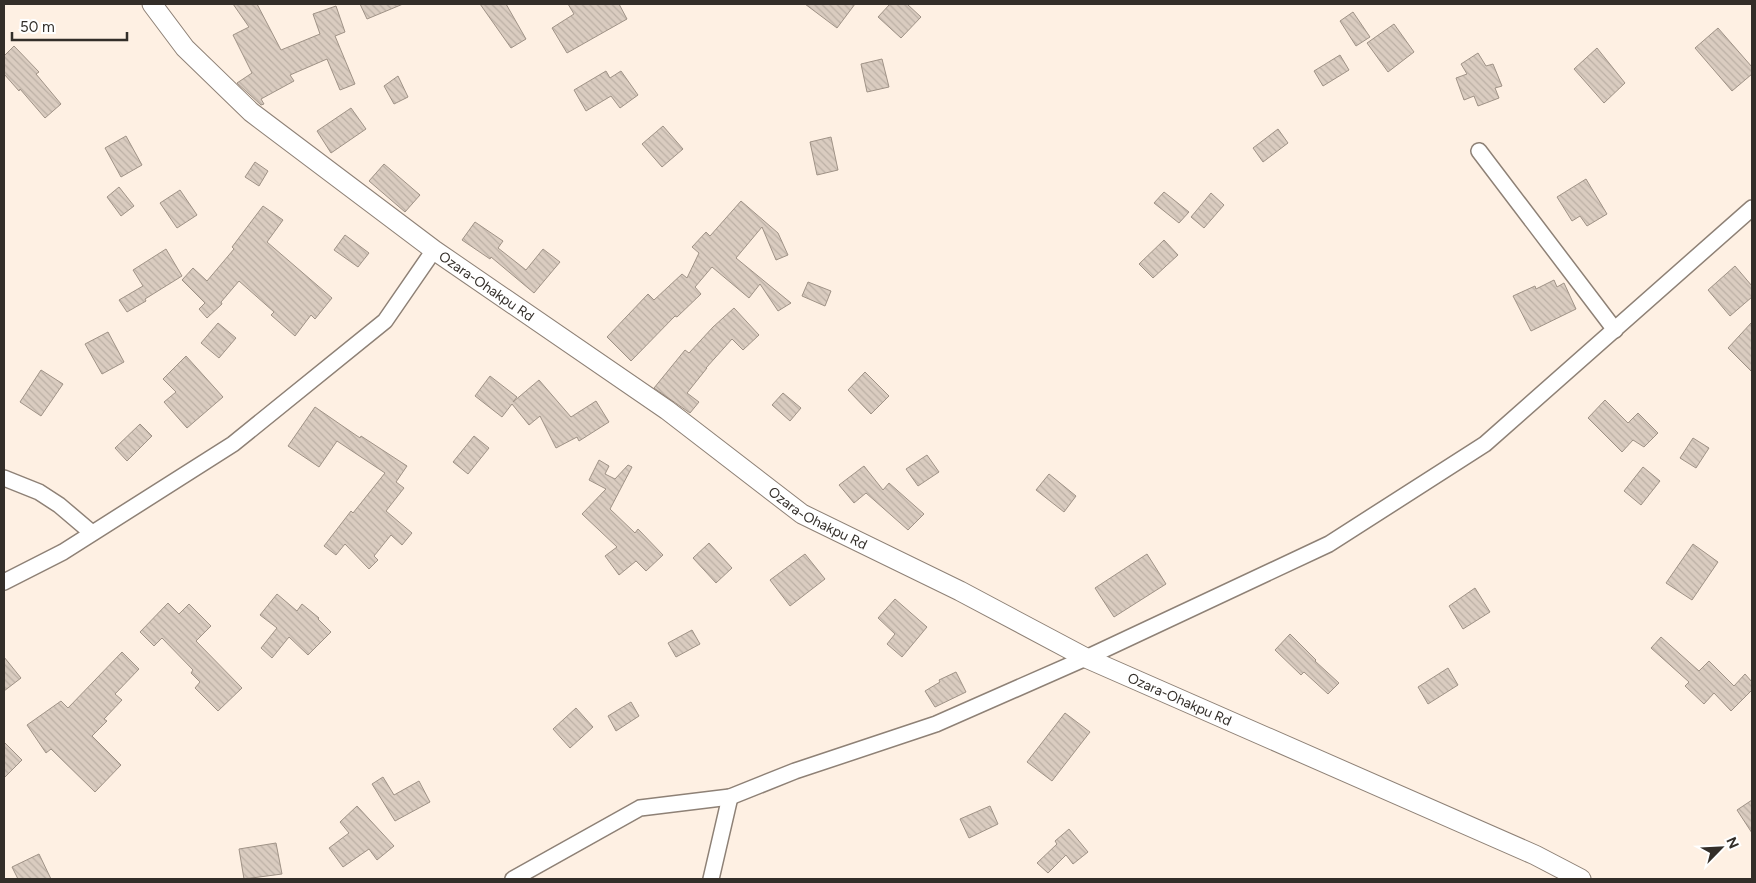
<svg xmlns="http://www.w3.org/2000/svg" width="1756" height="883" font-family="Figtree,sans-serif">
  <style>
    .building { fill: url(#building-back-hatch); stroke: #9f9286 }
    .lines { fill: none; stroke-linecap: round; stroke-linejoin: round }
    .minor-casing { stroke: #8e8176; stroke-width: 18 }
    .major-casing { stroke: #8e8176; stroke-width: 21 }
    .minor { stroke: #fff; stroke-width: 15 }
    .major { stroke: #fff; stroke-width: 19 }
    .labels { text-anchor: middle; stroke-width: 4; stroke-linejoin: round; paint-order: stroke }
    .street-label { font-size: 14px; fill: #332e29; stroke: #fff }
  </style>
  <defs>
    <pattern id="building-back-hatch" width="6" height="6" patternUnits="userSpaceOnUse" patternTransform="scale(1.25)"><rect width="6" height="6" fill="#daccc0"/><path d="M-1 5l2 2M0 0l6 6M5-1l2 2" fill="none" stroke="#bcb0a5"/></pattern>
  </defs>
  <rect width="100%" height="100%" fill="#fef0e3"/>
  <!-- building -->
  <g class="building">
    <path d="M233 4H257L281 50 320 34 313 14 336 6 345 32 335 36 355 84 340 90 327 59 290 75 294 81 261 99 264 104 261 105 237 83 252 73 233 35 249 27Z"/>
    <path d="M360 4H403L367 19Z"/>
    <path d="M480 4H506L526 39 511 48Z"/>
    <path d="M568 4H619L627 19 567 53 552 28 574 14Z"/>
    <path d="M805 4H855L837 28Z"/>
    <path d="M890 4H907L921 17 901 38 878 17Z"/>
    <path d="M1353 12 1370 37 1356 46 1340 21Z"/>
    <path d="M1394 24 1414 52 1388 72 1367 43Z"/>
    <path d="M1718 28 1752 67V74L1732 91 1695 48Z"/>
    <path d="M14 46 39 72 36 74 61 104 45 118 20 89 19 91 4 74V56Z"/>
    <path d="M1597 48 1625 83 1604 103 1574 69Z"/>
    <path d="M1478 53 1486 66 1493 64 1502 86 1495 88 1499 98 1478 106 1474 96 1464 100 1456 78 1467 74 1461 64Z"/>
    <path d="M1340 55 1349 70 1323 86 1314 71Z"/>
    <path d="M882 59 889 87 867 92 861 64Z"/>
    <path d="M606 71 610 78 621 71 638 95 620 108 611 96 586 111 574 90Z"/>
    <path d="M398 76 408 97 394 104 384 86Z"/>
    <path d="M351 108 366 129 331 153 317 131Z"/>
    <path d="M663 126 683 149 662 167 642 144Z"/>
    <path d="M1278 129 1288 143 1263 162 1253 148Z"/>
    <path d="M126 136 142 165 121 177 105 148Z"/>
    <path d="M831 137 838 170 817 175 810 142Z"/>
    <path d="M255 162 268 171 259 186 245 177Z"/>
    <path d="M384 164 420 195 405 212 369 181Z"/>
    <path d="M1586 179 1607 214 1587 226 1580 216 1572 221 1557 197Z"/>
    <path d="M119 187 134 206 121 216 107 197Z"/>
    <path d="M180 190 197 215 177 228 160 203Z"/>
    <path d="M1164 192 1189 212 1179 223 1154 203Z"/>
    <path d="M1211 193 1224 205 1204 228 1191 217Z"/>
    <path d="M741 201 778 233 788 255 776 260 762 227 736 258 791 303 778 311 760 284 749 298 712 267 695 287 701 294 677 317 675 316 631 361 607 337 648 294 654 300 682 274 687 278 699 253 692 247 706 232 710 236Z"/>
    <path d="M263 206 283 220 267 242 332 298 315 319 311 315 295 336 271 315 274 312 239 281 221 302 222 304 207 318 199 309 205 303 182 280 193 268 207 281 234 249 232 247Z"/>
    <path d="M475 222 503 241 498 248 526 270 543 249 560 262 534 293 491 257 490 259 462 240Z"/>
    <path d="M345 235 369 253 358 267 334 250Z"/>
    <path d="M1164 240 1178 255 1153 278 1139 264Z"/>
    <path d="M166 249 182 276 145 299 146 301 127 312 119 300 143 286 133 270Z"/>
    <path d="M1735 266 1752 286V297L1730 316 1708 290Z"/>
    <path d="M1554 280 1557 287 1564 283 1576 309 1531 331 1513 296 1535 286 1536 289Z"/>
    <path d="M808 282 831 291 825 306 802 296Z"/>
    <path d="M734 308 759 335 743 350 732 339 706 368H707L687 393 699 402 690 413 654 388 685 350 689 353 713 327Z"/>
    <path d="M1752 322V372L1728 348Z"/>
    <path d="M218 323 236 338 219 358 201 343Z"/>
    <path d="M108 332 124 362 102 374 85 344Z"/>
    <path d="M186 356 223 397 187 428 164 402 176 392 163 379Z"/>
    <path d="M41 370 63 384 41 416 20 402Z"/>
    <path d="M865 372 889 396 871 414 848 390Z"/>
    <path d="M490 376 517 397 513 402 539 380 571 417 596 401 609 422 579 441 577 437 556 448 540 416 529 425 512 404 502 417 475 396Z"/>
    <path d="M783 393 801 408 790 421 772 405Z"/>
    <path d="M1605 400 1628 423 1638 413 1658 433 1644 447 1633 440 1622 452 1588 418Z"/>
    <path d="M315 407 360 438 361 436 407 466 396 482 404 488 386 511 412 533 402 545 391 535 374 556 378 560 369 569 345 544 336 555 324 546 351 511 353 513 385 473 337 441 319 467 288 446Z"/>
    <path d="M140 424 152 436 127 461 115 448Z"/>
    <path d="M474 436 489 448 468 474 453 462Z"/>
    <path d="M1693 438 1709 448 1696 468 1680 458Z"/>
    <path d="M927 455 939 472 918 486 906 469Z"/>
    <path d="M599 460 609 466 605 474 615 479 628 465 632 467 610 509 635 533 638 529 663 555 646 571 636 561 619 575 605 556 617 547 582 514 606 489 589 480Z"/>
    <path d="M864 466 883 490 889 483 924 514 908 530 866 493 854 503 839 485Z"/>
    <path d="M1643 467 1660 481 1641 505 1624 491Z"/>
    <path d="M1049 474 1076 496 1064 512 1036 490Z"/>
    <path d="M709 543 732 568 716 583 693 558Z"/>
    <path d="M1693 544 1718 562 1692 600 1666 583Z"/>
    <path d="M805 554 825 579 790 606 770 580Z"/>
    <path d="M1147 554 1166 584 1114 617 1095 588Z"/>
    <path d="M1475 588 1490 612 1463 629 1449 606Z"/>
    <path d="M277 594 297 611 302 604 319 618 318 619 331 632 308 655 289 637 272 658 261 648 277 628 260 615Z"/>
    <path d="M895 599 927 627 902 657 887 644 895 634 878 618Z"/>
    <path d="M168 603 179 614 189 604 211 626 196 641 242 688 218 711 195 688 200 682 191 673 193 670 162 638 154 646 140 632Z"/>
    <path d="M692 630 700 644 676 657 668 643Z"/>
    <path d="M1290 634 1316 660 1315 661 1339 683 1328 694 1304 672 1301 675 1275 650Z"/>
    <path d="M1661 637 1699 671 1709 661 1734 686 1745 674 1752 682V690L1731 711 1714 693 1704 704 1685 686 1689 682 1651 648Z"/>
    <path d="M122 652 139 669 115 694 122 700 104 719 107 721 92 736 121 765 95 792 51 749 46 753 27 725 61 701 68 708Z"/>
    <path d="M4 657 21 678 4 691Z"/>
    <path d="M1448 668 1458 685 1428 704 1418 687Z"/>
    <path d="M956 672 966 692 935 707 925 691 940 682 939 680Z"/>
    <path d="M631 702 639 716 616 731 608 716Z"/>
    <path d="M576 708 593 727 570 748 553 729Z"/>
    <path d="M1065 713 1090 732 1052 781 1027 762Z"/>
    <path d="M4 742 22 760 4 778Z"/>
    <path d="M383 777 394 795 419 781 430 802 395 821 372 784Z"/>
    <path d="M1752 800V833L1737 810Z"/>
    <path d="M357 806 394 846 377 860 369 849 343 867 329 848 349 833 340 822Z"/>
    <path d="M990 806 998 824 969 838 960 819Z"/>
    <path d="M1069 829 1088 852 1073 864 1066 855 1048 873 1037 863 1057 844 1055 841Z"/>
    <path d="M276 843 282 874 244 879 239 849Z"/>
    <path d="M39 854 51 879H18L12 867Z"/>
  </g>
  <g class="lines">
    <defs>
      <g id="minor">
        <path d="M1479 151 1615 330"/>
        <path d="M4 478 39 492 59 505 92 533"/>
        <path d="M4 582 63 552 233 444 385 321 434 250"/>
        <path d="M513 879 640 808 730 797 795 771 936 724 1086 658 1329 544 1485 444 1752 208"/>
        <path d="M711 879 730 797"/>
      </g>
      <g id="major">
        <path id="s1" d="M152 4 185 48 251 112 434 250 667 410 802 514 960 591 1086 658 1535 855 1581 879"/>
      </g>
    </defs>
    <!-- minor casing -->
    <use href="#minor" class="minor-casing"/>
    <!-- major casing -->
    <use href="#major" class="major-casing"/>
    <!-- minor -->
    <use href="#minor" class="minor"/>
    <!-- major -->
    <use href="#major" class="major"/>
  </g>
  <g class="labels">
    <!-- street labels -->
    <g class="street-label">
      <text dy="5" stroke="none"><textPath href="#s1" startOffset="440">Ozara-Ohakpu Rd</textPath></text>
      <text dy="5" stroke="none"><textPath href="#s1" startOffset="845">Ozara-Ohakpu Rd</textPath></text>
      <text dy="5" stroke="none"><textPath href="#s1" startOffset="1250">Ozara-Ohakpu Rd</textPath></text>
    </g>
  </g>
  <!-- border -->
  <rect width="1756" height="883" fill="none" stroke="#332e29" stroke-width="10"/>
  <!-- north arrow -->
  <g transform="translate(1721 848) rotate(66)" stroke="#ffffff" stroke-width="4" paint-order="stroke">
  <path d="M0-4L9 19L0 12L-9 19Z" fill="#332e29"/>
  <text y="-8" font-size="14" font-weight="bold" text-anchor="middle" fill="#332e29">N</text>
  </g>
  <!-- scale -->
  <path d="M12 32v8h115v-8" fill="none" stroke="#332e29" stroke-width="2.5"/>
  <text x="20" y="32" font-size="15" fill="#332e29" stroke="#ffffff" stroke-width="4" paint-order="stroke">50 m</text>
</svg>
